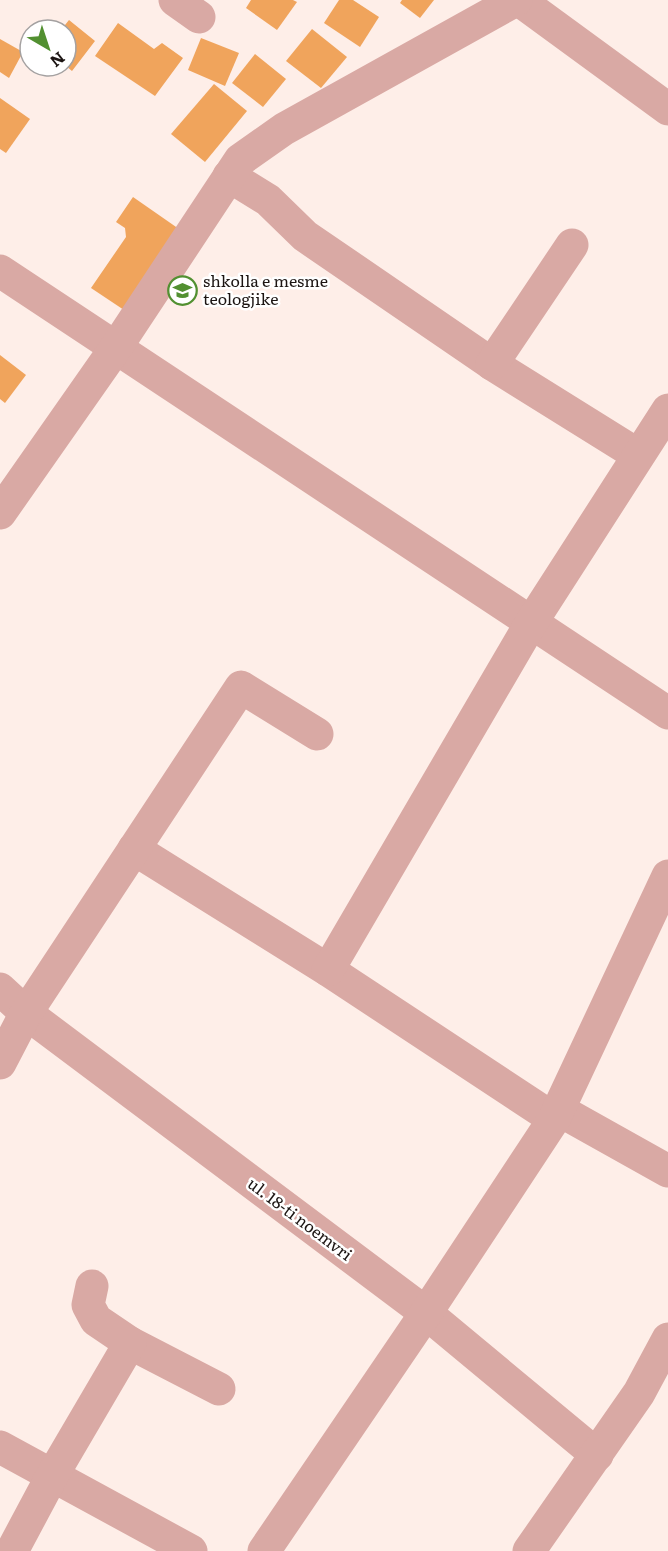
<svg xmlns="http://www.w3.org/2000/svg" width="668" height="1551" font-family="Literata,serif">
  <style>
    .building { fill: #f0a45c }
    .lines { fill: none; stroke-linecap: round; stroke-linejoin: round }
    .minor { stroke: #d9a9a4; stroke-width: 33 }
    .labels { text-anchor: middle; stroke-width: 5; stroke-linejoin: round; paint-order: stroke }
    .poi-label { font-size: 16px; fill: #1c1513; stroke: #fff; text-anchor: start }
    .street-label { font-size: 16px; fill: #1c1513; stroke: #fff }
  </style>
  <rect width="100%" height="100%" fill="#feeee8"/>
  <!-- building -->
  <g class="building">
    <path d="M251 0H293L297 2 277 30 246 8Z"/>
    <path d="M339 0H353L379 17 360 47 324 23Z"/>
    <path d="M402 0H434L420 18 400 3Z"/>
    <path d="M69 20 95 41 72 71 66 66V30H61Z"/>
    <path d="M118 23 154 49 162 43 183 58 155 96 95 56Z"/>
    <path d="M312 29 347 57 321 88 286 61Z"/>
    <path d="M201 38 239 53 225 86 188 70Z"/>
    <path d="M0 39 23 52 9 78 0 72Z"/>
    <path d="M255 54 286 79 263 107 232 83Z"/>
    <path d="M214 84 247 111 205 162 171 134Z"/>
    <path d="M0 98 30 119 6 153 0 149Z"/>
    <path d="M133 197 179 229 124 310 91 288 126 237 125 228 116 222Z"/>
    <path d="M0 355 26 375 5 403 0 399Z"/>
  </g>
  <g class="lines">
    <!-- minor -->
    <g class="minor">
      <path d="M175 0 199 17"/>
      <path d="M519 0 668 109"/>
      <path d="M229 176 268 200 305 236 492 364 638 455"/>
      <path d="M0 271 668 713"/>
      <path d="M492 364 572 245"/>
      <path d="M0 513 117 346 240 160 284 129 516 0"/>
      <path d="M134 849 328 970 554 1119"/>
      <path d="M328 970 531 623 668 410"/>
      <path d="M0 989 26 1013 426 1313 597 1455"/>
      <path d="M0 1063 26 1013 241 687 317 734"/>
      <path d="M559 1110 668 1171"/>
      <path d="M130 1343 219 1389"/>
      <path d="M0 1447 191 1551"/>
      <path d="M12 1551 52 1476 130 1343 96 1320 88 1305 92 1286"/>
      <path d="M264 1551 426 1313 554 1119 668 876"/>
      <path d="M529 1551 639 1393 668 1339"/>
    </g>
  </g>
  <!-- icons -->
  <defs>
    <symbol id="school-ring" viewBox="-11 -11 22 22"><circle r="9.5" fill="#fff" stroke="#529031" stroke-width="1.5"/><path d="M0-5L7-2L0 1L-7-2ZM-4 1L0 2.5L4 1V4Q0 6-4 4Z" fill="#529031"/></symbol>
  </defs>
  <g fill-rule="evenodd">
    <use href="#school-ring" x="166" y="274" width="33" height="33"/>
  </g>
  <g class="labels">
    <!-- poi labels -->
    <g class="poi-label">
      <text x="203" y="287">shkolla e mesme<tspan x="203" dy="18">teologjike</tspan></text>
    </g>
    <!-- street labels -->
    <g class="street-label">
      <text transform="translate(300 1219) rotate(37)" y="6">ul. 18-ti noemvri</text>
    </g>
  </g>
  <!-- north arrow -->
  <g transform="translate(48 48) rotate(141)"><circle r="28" fill="#ffffff" stroke="#a4a1a1" stroke-width="1.5"/>
  <path d="M0-4.5L10 22L0 15L-10 22Z" fill="#529031"/>
  <text y="-9" font-size="16" font-weight="bold" text-anchor="middle" fill="#1c1513">N</text>
  </g>
</svg>
